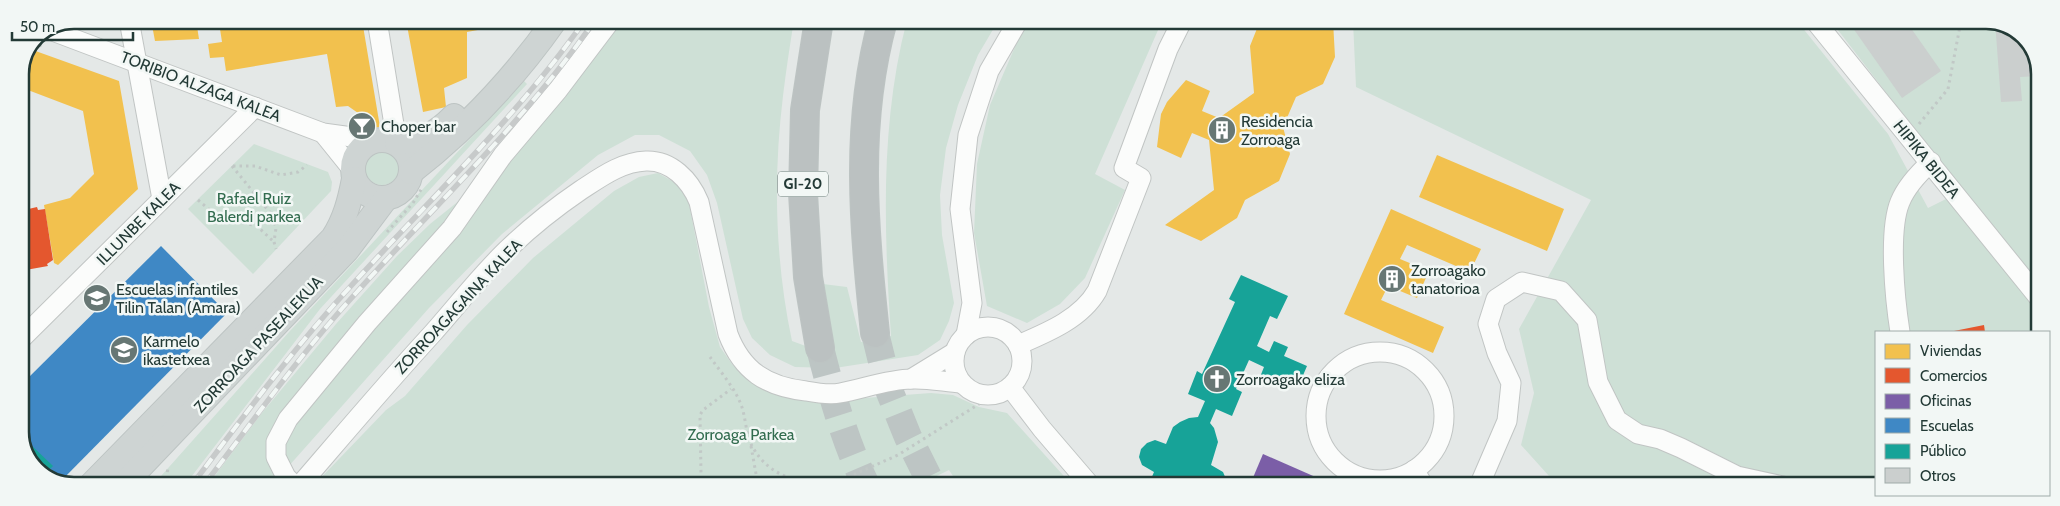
<svg xmlns="http://www.w3.org/2000/svg" width="2060" height="506" font-family="Cabin,sans-serif">
  <style>
    .green { fill: #cee0d6 }
    .homes { fill: #f2c14e }
    .shops { fill: #e4572e }
    .offices { fill: #7b5ea7 }
    .schools { fill: #3f88c5 }
    .public { fill: #17a398 }
    .building { fill: #cbcfce }
    .lines { fill: none; stroke-linecap: round; stroke-linejoin: round }
    .highway-tunnel { stroke: #bdc5c4; stroke-width: 28; stroke-dasharray: 28 14; stroke-linecap: butt }
    .minor-casing { stroke: #c1c5c4; stroke-width: 21 }
    .major-casing { stroke: #bdc4c3; stroke-width: 26 }
    .highway-casing { stroke: #bdc4c3; stroke-width: 30 }
    .path { stroke: #c1c8c6; stroke-width: 3; stroke-dasharray: 2.5 4; stroke-linecap: butt }
    .minor { stroke: #fbfcfb; stroke-width: 19 }
    .major { stroke: #ced4d3; stroke-width: 24 }
    .highway { stroke: #bbc1c1; stroke-width: 28 }
    .rail-casing { stroke: #c7caca; stroke-width: 5.5 }
    .rail { stroke: #f2f7f5; stroke-width: 4; stroke-dasharray: 11; stroke-linecap: butt }
    .labels { text-anchor: middle; stroke-width: 5; stroke-linejoin: round; paint-order: stroke }
    .shield { fill: #f2f7f5; stroke: #61736f; stroke-width: 1 }
    .shield-label { font-size: 15px; font-weight: bold; fill: #233a36 }
    .street-label { font-size: 16px; fill: #233a36; stroke: #f2f7f5 }
    .poi-label { font-size: 16px; fill: #233a36; stroke: #f2f7f5; text-anchor: start }
    .park-label { font-size: 16px; fill: #326c4f; stroke: #f2f7f5 }
    .rim { fill: none; stroke: #233a36; stroke-width: 2.5 }
  </style>
  <rect width="100%" height="100%" fill="#e4e8e7"/>
  <!-- green -->
  <g class="green">
    <path d="M620 20H794C790 45 786 70 783 96 773 177 775 261 792 341L811 348 826 345 823 284 847 287 861 342 891 336C884 231 880 123 907 20L998 21 978 55 958 105 946 148 940 195 942 235 954 303 949 321 940 340 918 355 835 368 795 367 770 355 752 338 743 319 717 203 707 175 690 151 659 135H635L598 155 502 234 429 308 272 485H208L261 414 336 324 397 256 430 224 465 196Z"/>
    <path d="M1029 21H1162L1095 174 1125 190 1085 278 1060 304 1027 323 987 306 974 233 977 164 990 105 1023 28Z"/>
    <path d="M1353 21H1797L1888 134 1928 208 1962 191 1831 21H1997L2027 38 2040 67 2039 332H1876V486H1558L1521 445 1534 393 1519 329 1591 200 1356 87Z"/>
    <path d="M524 81 527 84 320 309 185 485H153L289 332Z"/>
    <path d="M254 144 328 172 332 182 331 191 253 274 188 209Z"/>
    <circle cx="382" cy="168" r="17"/>
    <path d="M658 173 674 182 688 198 709 307 720 347 732 364 743 375 824 401 931 393 953 395 979 407 1007 413 1072 485H959L949 470 918 485H314L386 410 405 396 467 325 533 258 614 191 639 177Z"/>
  </g>
  <!-- homes -->
  <g class="homes">
    <path d="M151 20H196L199 39 155 41Z"/>
    <path d="M271 20H362L380 127 362 130 358 113 348 106 336 107 327 54 226 71 224 57 210 58 208 44 222 42 220 29Z"/>
    <path d="M406 20H515V23L467 32V78L444 88 446 107 423 112Z"/>
    <path d="M1260 21H1333L1335 57 1323 84 1296 97 1283 127 1290 154 1279 181 1245 200 1237 218 1201 241 1165 225 1214 190 1209 140 1192 133 1181 158 1157 147 1161 114 1167 102 1186 80 1210 91 1202 111 1219 118 1254 93 1250 46Z"/>
    <path d="M30 49 119 81 138 189 58 265 54 263 44 205 70 198 94 174 83 111 20 87V73Z"/>
    <path d="M1437 155 1564 209 1547 251 1419 197Z"/>
    <path d="M1391 209 1481 249 1470 272 1407 245 1400 259 1429 271 1417 298 1388 286 1381 300 1444 327 1433 353 1344 314Z"/>
  </g>
  <!-- shops -->
  <g class="shops">
    <path d="M37 207 38 210 45 209 53 260 47 264 48 266 20 271V211Z"/>
    <path d="M1984 325 1985 332H1954V331Z"/>
  </g>
  <!-- offices -->
  <path class="offices" d="M1263 454 1336 486H1264L1252 480Z"/>
  <!-- schools -->
  <path class="schools" d="M161 246 227 313 59 483 33 468 20 439V386Z"/>
  <!-- public -->
  <g class="public">
    <path d="M1241 275 1288 296 1277 319 1270 316 1257 346 1269 352 1274 341 1288 347 1284 356 1307 366 1298 387 1274 376 1269 387 1258 382 1264 367 1249 360 1236 389 1242 392 1232 416 1216 409 1210 423 1214 428 1218 442 1211 465 1223 472 1226 479 1225 486H1148L1154 472 1142 465 1139 457 1141 449 1147 443 1155 440 1166 444 1173 427 1180 422 1189 418 1198 417 1205 401 1188 394 1197 371 1202 374 1235 302 1229 299Z"/>
    <path d="M29 443 53 466 45 474 33 468 24 447Z"/>
  </g>
  <!-- building -->
  <g class="building">
    <path d="M1848 21H1906L1941 71 1902 98Z"/>
    <path d="M1995 21 2027 38 2040 67V76L2020 77 2022 101 2001 102Z"/>
  </g>
  <g class="lines">
    <!-- highway-tunnel -->
    <g class="highway-tunnel">
      <path d="M875 333 889 390 908 437 932 485"/>
      <path d="M820 348C832 395 845 442 866 485"/>
    </g>
    <defs>
      <g id="minor">
        <path d="M129 20 162 199"/>
        <path d="M377 20 397 143"/>
        <path d="M1815 21 2039 298"/>
        <path d="M50 30 323 133 374 140"/>
        <path d="M323 133 352 169"/>
        <circle cx="988" cy="361" r="34"/>
        <path d="M1900 332C1895 300 1888 231 1900 202 1906 187 1919 173 1931 162"/>
        <path d="M966 335 972 303 960 209 968 135 989 71 1018 21"/>
        <path d="M20 340 255 107"/>
        <path d="M1018 345C1046 333 1081 319 1097 291L1141 178 1124 168 1168 49 1182 21"/>
        <circle cx="1380" cy="416" r="64"/>
        <path d="M911 379 955 352"/>
        <path d="M1010 387 1042 429 1090 485"/>
        <path d="M1414 470 1424 486"/>
        <path d="M294 485 286 477 276 457V442L288 419 367 323 452 228 503 155 558 90 611 20"/>
        <path d="M300 485C344 434 387 383 432 334 457 306 483 272 510 247 532 226 556 207 581 190 601 177 621 162 646 161 671 160 690 180 699 202L728 334C742 371 767 387 806 391 817 393 829 395 840 393 862 389 890 379 911 379 928 378 945 382 961 383"/>
        <path d="M1479 486 1507 421 1511 383 1497 353 1488 324 1496 299 1522 282 1561 291 1587 320 1598 382 1617 420 1638 434 1660 439 1681 448 1737 476 1783 486"/>
      </g>
      <g id="major">
        <circle cx="382" cy="169" r="29"/>
        <path d="M397 143C424 140 435 135 454 116"/>
        <path d="M411 172C466 129 515 77 555 20"/>
        <path d="M91 485 333 238C345 220 350 200 354 179"/>
        <path d="M123 485 347 250 386 198"/>
      </g>
      <g id="highway">
        <path d="M819 20 805 110 803 193 808 277 820 348"/>
        <path d="M875 333C864 227 854 125 883 20"/>
      </g>
    </defs>
    <!-- minor casing -->
    <use href="#minor" class="minor-casing"/>
    <!-- major casing -->
    <use href="#major" class="major-casing"/>
    <!-- highway casing -->
    <use href="#highway" class="highway-casing"/>
    <!-- path -->
    <g class="path">
      <path d="M33 43 42 46"/>
      <path d="M1919 124 1948 89 1961 21"/>
      <path d="M232 166 272 215 276 228 274 242 276 249"/>
      <path d="M233 166H255L281 175 298 172 307 165"/>
      <path d="M198 200 218 217 257 226 274 242"/>
      <path d="M387 232 413 203 422 188"/>
      <path d="M710 357C720 371 733 386 740 402 746 415 745 433 752 446 770 479 803 485 838 482"/>
      <path d="M751 446 758 485"/>
      <path d="M166 485 168 466"/>
      <path d="M704 485 701 473 700 415 703 410 731 389"/>
      <path d="M830 485 898 455 979 404"/>
    </g>
    <!-- minor -->
    <use href="#minor" class="minor"/>
    <!-- major -->
    <use href="#major" class="major"/>
    <!-- highway -->
    <use href="#highway" class="highway"/>
    <defs>
      <g id="rail">
        <path d="M192 485C243 417 293 349 350 287 430 199 517 117 585 20"/>
        <path d="M204 485C254 420 301 353 356 293 437 203 526 120 595 20"/>
      </g>
    </defs>
    <!-- rail casing -->
    <use href="#rail" class="rail-casing"/>
    <!-- rail -->
    <use href="#rail" class="rail"/>
  </g>
  <!-- icons -->
  <defs>
    <symbol id="bar-disc" viewBox="-11 -11 22 22"><circle r="9.5" fill="#677774" stroke="#f2f7f5"/><path d="M-6-5H6L.8 .8V4.5H3.5V6h-7V4.5H-.8V.8Z" fill="#fff"/></symbol>
    <symbol id="building-disc" viewBox="-11 -11 22 22"><circle r="9.5" fill="#677774" stroke="#f2f7f5"/><path d="M-4-6H4V6H1V3H-1V6H-4ZM-2.5-4.3h1.7v1.8h-1.7ZM.8-4.3h1.7v1.8H.8ZM-2.5-1h1.7V.8h-1.7ZM.8-1h1.7V.8H.8Z" fill="#fff"/></symbol>
    <symbol id="school-disc" viewBox="-11 -11 22 22"><circle r="9.5" fill="#677774" stroke="#f2f7f5"/><path d="M0-5L7-2L0 1L-7-2ZM-4 1L0 2.5L4 1V4Q0 6-4 4Z" fill="#fff"/></symbol>
    <symbol id="church-disc" viewBox="-11 -11 22 22"><circle r="9.5" fill="#677774" stroke="#f2f7f5"/><path d="M-1.2-6h2.4v3.5h3.3v2.4h-3.3V6h-2.4V-.1h-3.3v-2.4h3.3Z" fill="#fff"/></symbol>
  </defs>
  <g fill-rule="evenodd">
    <use href="#bar-disc" x="346" y="110" width="32" height="32"/>
    <use href="#building-disc" x="1206" y="114" width="32" height="32"/>
    <use href="#building-disc" x="1376" y="263" width="32" height="32"/>
    <use href="#school-disc" x="81" y="282" width="32" height="32"/>
    <use href="#school-disc" x="108" y="334" width="32" height="32"/>
    <use href="#church-disc" x="1201" y="363" width="32" height="32"/>
  </g>
  <g class="labels">
    <!-- shield labels -->
    <rect class="shield" x="778" y="171.5" width="50" height="25" rx="4"/>
    <g class="shield-label">
      <text x="803" y="189">GI-20</text>
    </g>
    <!-- street labels -->
    <g class="street-label">
      <text transform="translate(201 86) rotate(21)" y="6">TORIBIO ALZAGA KALEA</text>
      <text transform="translate(1927 159) rotate(51)" y="6">HIPIKA BIDEA</text>
      <text transform="translate(138 223) rotate(-45)" y="6">ILLUNBE KALEA</text>
      <text transform="translate(458 306) rotate(-47)" y="6">ZORROAGAGAINA KALEA</text>
      <text transform="translate(258 344) rotate(-47)" y="6">ZORROAGA PASEALEKUA</text>
    </g>
    <!-- poi labels -->
    <g class="poi-label">
      <text x="1241" y="127">Residencia<tspan x="1241" dy="18">Zorroaga</tspan></text>
      <text x="381" y="132">Choper bar</text>
      <text x="1411" y="276">Zorroagako<tspan x="1411" dy="18">tanatorioa</tspan></text>
      <text x="116" y="295">Escuelas infantiles<tspan x="116" dy="18">Tilin Talan (Amara)</tspan></text>
      <text x="143" y="347">Karmelo<tspan x="143" dy="18">ikastetxea</tspan></text>
      <text x="1236" y="385">Zorroagako eliza</text>
    </g>
    <!-- park labels -->
    <g class="park-label">
      <text x="254" y="204">Rafael Ruiz<tspan x="254" dy="18">Balerdi parkea</tspan></text>
      <text x="741" y="440">Zorroaga Parkea</text>
    </g>
  </g>
  <!-- crop -->
  <path d="M0 0H2060V506H0ZM74 29H1986A45 45 0 0 1 2031 74V432A45 45 0 0 1 1986 477H74A45 45 0 0 1 29 432V74A45 45 0 0 1 74 29Z" fill="#f2f7f5" fill-rule="evenodd"/>
  <path class="rim" d="M74 29H1986A45 45 0 0 1 2031 74V432A45 45 0 0 1 1986 477H74A45 45 0 0 1 29 432V74A45 45 0 0 1 74 29Z"/>
  <!-- legend -->
  <rect x="1875" y="331" width="175" height="165" fill="#f2f7f5" stroke="#9faba9"/>
  <rect x="1885" y="344" width="25" height="15" fill="#f2c14e" stroke="#9faba9"/>
  <text x="1920" y="356" font-size="15" fill="#233a36">Viviendas</text>
  <rect x="1885" y="368" width="25" height="15" fill="#e4572e" stroke="#9faba9"/>
  <text x="1920" y="381" font-size="15" fill="#233a36">Comercios</text>
  <rect x="1885" y="394" width="25" height="15" fill="#7b5ea7" stroke="#9faba9"/>
  <text x="1920" y="406" font-size="15" fill="#233a36">Oficinas</text>
  <rect x="1885" y="418" width="25" height="15" fill="#3f88c5" stroke="#9faba9"/>
  <text x="1920" y="431" font-size="15" fill="#233a36">Escuelas</text>
  <rect x="1885" y="444" width="25" height="15" fill="#17a398" stroke="#9faba9"/>
  <text x="1920" y="456" font-size="15" fill="#233a36">Público</text>
  <rect x="1885" y="468" width="25" height="15" fill="#cbcfce" stroke="#9faba9"/>
  <text x="1920" y="481" font-size="15" fill="#233a36">Otros</text>
  <!-- scale -->
  <path d="M12 32v8h121v-8" fill="none" stroke="#233a36" stroke-width="2.5"/>
  <text x="20" y="32" font-size="15" fill="#233a36" stroke="#f2f7f5" stroke-width="4" paint-order="stroke">50 m</text>
</svg>
